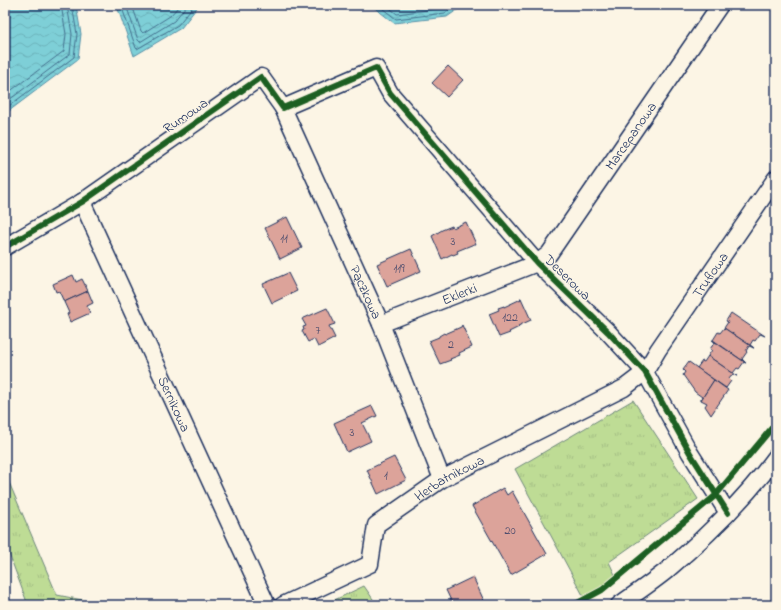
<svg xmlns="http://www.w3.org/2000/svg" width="781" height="610" font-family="'Indie Flower',sans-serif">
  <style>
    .grass { fill: url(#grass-tufts); stroke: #6c867a }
    .water { fill: url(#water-waves); stroke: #568fa7 }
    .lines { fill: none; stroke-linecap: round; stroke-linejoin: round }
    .shore { stroke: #436f8e; stroke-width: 1 }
    .stream { stroke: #568fa7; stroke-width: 5 }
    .building { fill: #dca39a; stroke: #1b2f5e }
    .minor-casing { stroke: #1b2f5e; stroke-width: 19 }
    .minor { stroke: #fcf5e5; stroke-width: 16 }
    .cycleway-casing { stroke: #fcf5e5; stroke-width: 8 }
    .cycleway { stroke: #1b5e20; stroke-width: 6 }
    .labels { text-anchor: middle; stroke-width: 3; stroke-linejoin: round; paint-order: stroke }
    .number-label { font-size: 12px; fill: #4b4c6d }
    .street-label { font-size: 14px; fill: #1b2f5e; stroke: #fcf5e5 }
  </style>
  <defs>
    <pattern id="grass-tufts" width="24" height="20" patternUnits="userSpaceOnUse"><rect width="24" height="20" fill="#bedc95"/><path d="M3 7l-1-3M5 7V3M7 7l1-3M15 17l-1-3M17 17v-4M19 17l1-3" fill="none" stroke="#a3bd83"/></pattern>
    <pattern id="water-waves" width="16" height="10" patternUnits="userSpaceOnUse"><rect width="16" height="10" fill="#7ecfd7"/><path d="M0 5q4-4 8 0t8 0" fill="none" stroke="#6cb2bb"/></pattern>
  </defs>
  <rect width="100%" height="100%" fill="#fcf5e5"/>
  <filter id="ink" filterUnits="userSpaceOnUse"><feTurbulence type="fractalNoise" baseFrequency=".025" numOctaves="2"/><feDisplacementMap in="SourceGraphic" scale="8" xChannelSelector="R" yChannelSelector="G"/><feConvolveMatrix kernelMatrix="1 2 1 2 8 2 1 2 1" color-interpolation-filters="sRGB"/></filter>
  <g filter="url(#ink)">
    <!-- grass -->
    <g class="grass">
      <path d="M633 400 698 499 609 562 617 579 584 597 515 469Z"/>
      <path d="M5 473 57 595 108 605H28L5 543Z"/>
      <path d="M364 586 377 605H324Z"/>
    </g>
    <!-- water -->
    <g class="water">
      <path d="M5 5H76L81 34 78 59 5 114Z"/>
      <path d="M119 5H199L181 28 134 56 117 6Z"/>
      <path d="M371 5H464L447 17 394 23Z"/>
    </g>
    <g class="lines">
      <!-- shore -->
      <g class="shore">
        <path d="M121 5 136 48 137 49 178 25 194 5"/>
        <path d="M126 5 138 40 140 42 174 21 187 5"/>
        <path d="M132 5 141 31 143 33 170 16 180 5"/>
        <path d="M378 5 396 19 445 13 457 5"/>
        <path d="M386 5 397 14 443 8 448 5"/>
        <path d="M5 95 64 51 66 34 61 5"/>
        <path d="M5 103 70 54 72 34 67 5"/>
        <path d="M5 109 74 57 77 34 72 5"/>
      </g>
      <!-- stream -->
      <path class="stream" d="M5 600 7 605"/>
    </g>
    <!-- building -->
    <g class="building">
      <path d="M448 66 463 80 447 97 432 83Z"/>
      <path d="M287 217 302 248 280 259 265 228Z"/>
      <path d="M466 222 476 244H474L457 251 458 253 453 255 452 254 442 259 432 236 442 230 452 226 453 228Z"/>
      <path d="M411 249 421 271 387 286 377 264Z"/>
      <path d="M288 273 297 291 272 303 263 284Z"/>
      <path d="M73 275 76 282 82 279 88 291 64 302 59 291 56 292 53 284Z"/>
      <path d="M88 291 93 303 87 306 90 313 70 322 67 314 69 313 64 302Z"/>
      <path d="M520 298H521L531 320 518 326 519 327 509 332 510 333 499 337 489 314 499 310 498 308 504 306V307L521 299Z"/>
      <path d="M327 308 335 324 329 326 335 338 318 347 314 339 308 342 302 331 304 330 303 327 306 326 302 319Z"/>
      <path d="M731 313 765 336 760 334 755 341 753 340 750 345 754 348 724 328 728 322 726 321Z"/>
      <path d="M462 325 472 347 459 353 460 355 450 359 451 360 440 364 429 341 439 337V336L444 333 445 334 461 327Z"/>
      <path d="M724 328 754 348 749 346 746 351 747 352 742 359 746 363 713 340 718 332 720 333Z"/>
      <path d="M712 340 746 363 744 362 739 369 737 368 733 373 737 376 708 356 712 350 710 349 715 342Z"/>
      <path d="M708 356 737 376 733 374 729 379 731 381 726 388 697 368 702 361 704 362Z"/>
      <path d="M689 362 714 380 701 400 702 397 695 392 683 375 685 372 683 370Z"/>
      <path d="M714 380 728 390 711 415 705 406 707 403 701 400Z"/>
      <path d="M372 406 377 416 362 423 371 441 347 452 334 423Z"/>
      <path d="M394 457 406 480 378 494 367 470Z"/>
      <path d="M503 488 507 495 512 491 547 554 511 575 472 506Z"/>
      <path d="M473 577 486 605H453L446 590Z"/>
    </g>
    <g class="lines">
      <defs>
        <g id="minor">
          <path id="s1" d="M283 108 381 324 442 479"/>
          <path id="s2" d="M82 202 267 605"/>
          <path d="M5 247 82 202 261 77 283 108 376 68 390 93 537 263 608 332 645 372 690 453 728 513"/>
          <path id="s3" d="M381 324 537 263 549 254 720 5"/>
          <path id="s4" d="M283 605 370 564 376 525 442 479 624 388 645 372 658 350 776 178"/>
          <path d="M619 605C635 594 651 583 666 571 706 537 745 499 776 457"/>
        </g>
      </defs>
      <!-- minor casing -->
      <use href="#minor" class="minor-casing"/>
      <!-- minor -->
      <use href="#minor" class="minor"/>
      <defs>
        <g id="cycleway">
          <path d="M5 247 82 202 261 77 283 108 376 68 390 93 537 263 608 332 645 372 690 453 728 513"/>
          <path d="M574 605 602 590 715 496 776 423"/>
        </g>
      </defs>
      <!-- cycleway casing -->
      <use href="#cycleway" class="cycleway-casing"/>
      <!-- cycleway -->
      <use href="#cycleway" class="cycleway"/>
    </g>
  </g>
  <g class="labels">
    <!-- number labels -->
    <g class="number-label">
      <text x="284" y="242">11</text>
      <text x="453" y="245">3</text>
      <text x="399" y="272">119</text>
      <text x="510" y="321">122</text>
      <text x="318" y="334">7</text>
      <text x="451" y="348">2</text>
      <text x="352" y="436">3</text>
      <text x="386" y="479">1</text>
      <text x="510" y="534">20</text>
    </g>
    <!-- street labels -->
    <g class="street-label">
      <text transform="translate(185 115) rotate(-35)" y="5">Rumowa</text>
      <text dy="5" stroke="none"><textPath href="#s3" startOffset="326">Marcepanowa</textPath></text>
      <text dy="5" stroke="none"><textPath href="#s4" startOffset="563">Truflowa</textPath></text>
      <text transform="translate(568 277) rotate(44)" y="5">Deserowa</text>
      <text dy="5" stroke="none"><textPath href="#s1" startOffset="202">Pączkowa</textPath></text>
      <text dy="5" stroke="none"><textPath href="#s3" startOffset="84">Eklerki</textPath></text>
      <text dy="5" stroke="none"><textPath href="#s2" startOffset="222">Sernikowa</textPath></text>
      <text dy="5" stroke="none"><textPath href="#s4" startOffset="223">Herbatnikowa</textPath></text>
    </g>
  </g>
  <!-- margin -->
  <rect width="781" height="610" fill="none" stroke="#fcf5e5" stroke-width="20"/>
  <rect x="10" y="10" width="761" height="590" fill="none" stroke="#1b2f5e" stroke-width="1.5" filter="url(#ink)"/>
</svg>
